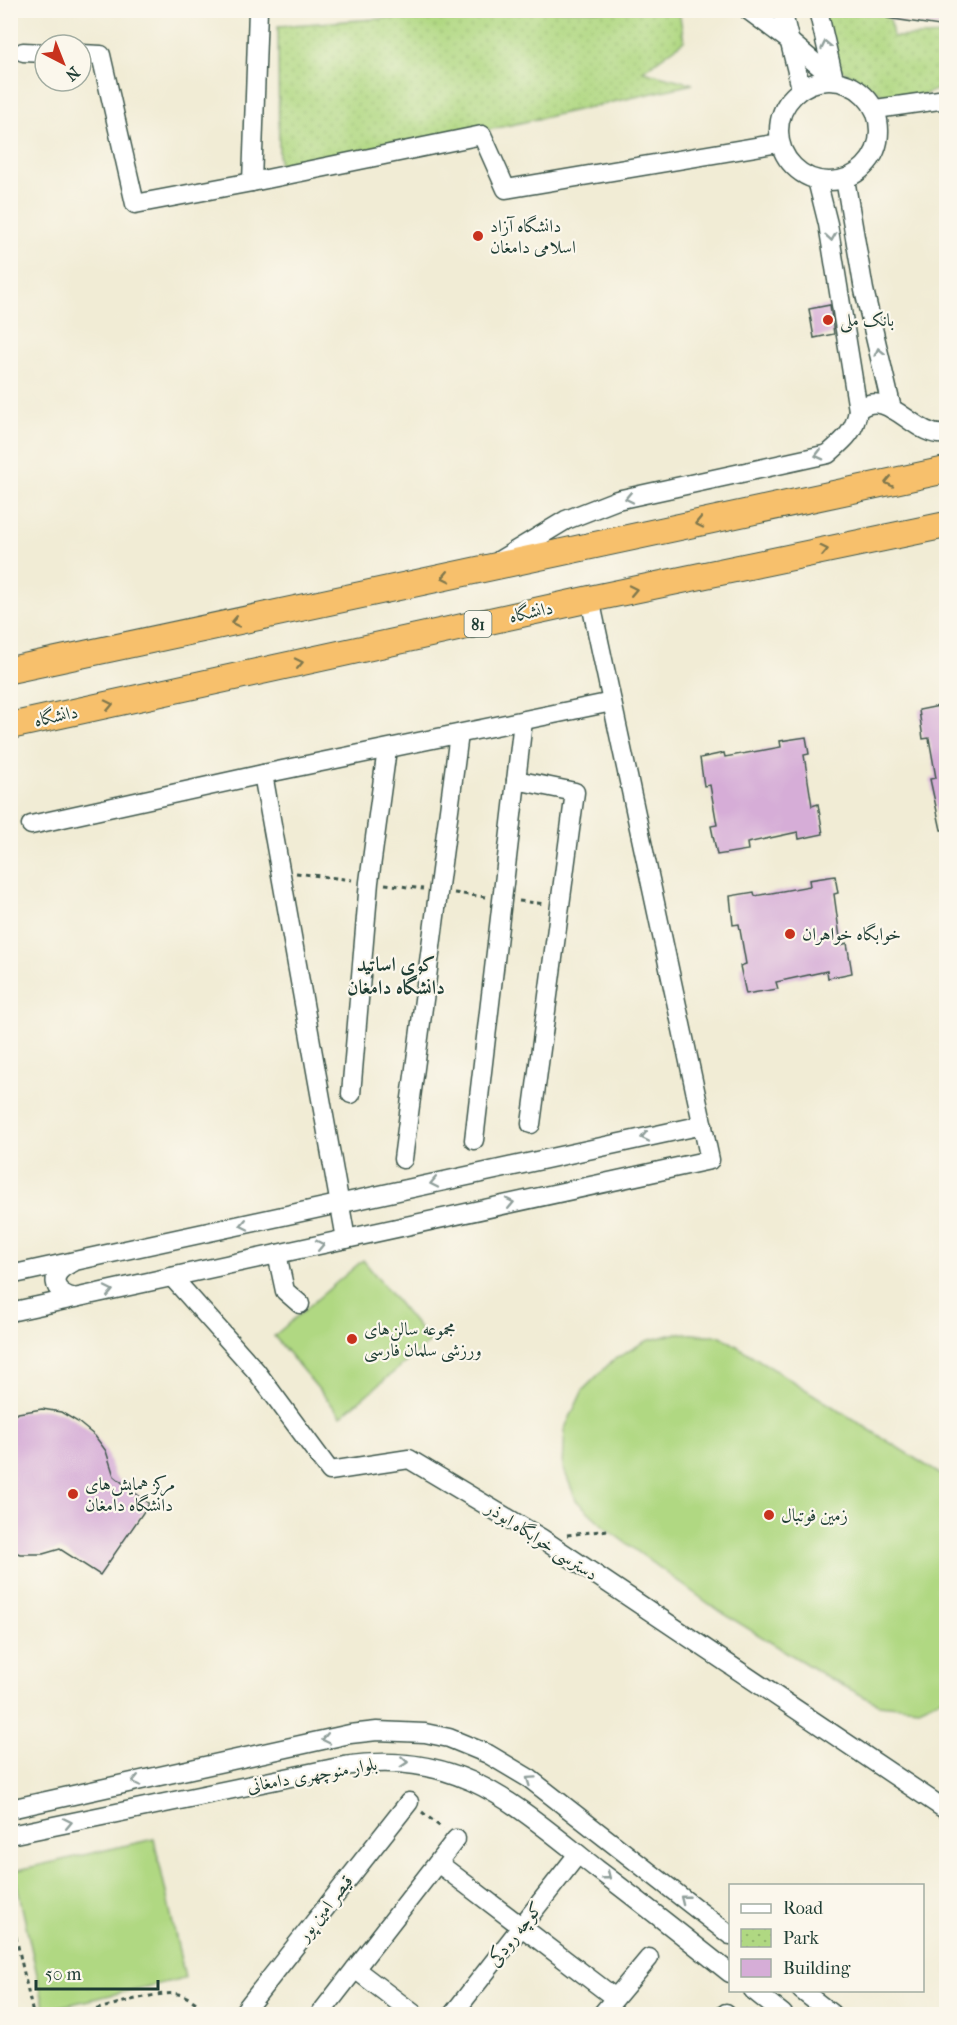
<svg xmlns="http://www.w3.org/2000/svg" width="957" height="2025" font-family="'IM FELL French Canon',Amiri,serif">
  <style>
    .grass { fill: #b0d882; stroke: #688a5b; stroke-width: 1.5 }
    .park { fill: url(#park-dots); stroke: #688a5b; stroke-width: 1.5 }
    .building { fill: #d6add7 }
    .lines { fill: none; stroke-linecap: round; stroke-linejoin: round }
    .minor-casing { stroke: #3e574c; stroke-width: 21 }
    .highway-casing { stroke: #3e574c; stroke-width: 28 }
    .path { stroke: #3e574c; stroke-width: 3; stroke-dasharray: 4.5 4.5; stroke-linecap: butt }
    .minor { stroke: #fff; stroke-width: 18 }
    .highway { stroke: #f7c06c; stroke-width: 26 }
    .oneway { stroke: #8f9e9a }
    .oneway2 { stroke: #80784d }
    .poi-dot { fill: #c8321e; stroke: #fbf7ec; stroke-width: 2 }
    .labels { text-anchor: middle; stroke-width: 4.5; stroke-linejoin: round; paint-order: stroke }
    .shield { fill: #fbf7ec; stroke: #61756b; stroke-width: 1.5 }
    .shield-label { font-size: 16px; font-weight: bold; fill: #1f3d34 }
    .poi-label { font-size: 18px; fill: #1f3d34; stroke: #fbf7ec; text-anchor: start }
    .street-label { font-size: 18px; fill: #1f3d34; stroke: #fbf7ec }
    .neighbourhood-label { font-size: 20px; font-weight: bold; fill: #1f3d34; stroke: #fbf7ec }
  </style>
  <defs>
    <pattern id="park-dots" width="8" height="8" patternUnits="userSpaceOnUse" patternTransform="scale(1.5)"><rect width="8" height="8" fill="#b0d882"/><path d="M2 2h.1M6 6h.1" fill="none" stroke="#97ba71" stroke-width="1.8" stroke-linecap="round"/></pattern>
  </defs>
  <rect width="100%" height="100%" fill="#fbf7ec"/>
  <filter id="ink" filterUnits="userSpaceOnUse"><feTurbulence type="fractalNoise" baseFrequency=".0167" numOctaves="2"/><feDisplacementMap in="SourceGraphic" scale="12" xChannelSelector="R" yChannelSelector="G"/><feConvolveMatrix kernelMatrix="1 2 1 2 8 2 1 2 1" color-interpolation-filters="sRGB"/></filter>
  <filter id="wash" filterUnits="userSpaceOnUse"><feTurbulence type="fractalNoise" baseFrequency=".008" numOctaves="4" result="noise"/><feDisplacementMap in="SourceGraphic" scale="24" xChannelSelector="R" yChannelSelector="G"/><feGaussianBlur stdDeviation="1.35" result="paint"/><feColorMatrix in="noise" values="0 0 0 0 0 0 0 0 0 0 0 0 0 0 0 0 0 1.4 0 .05"/><feComposite in="paint" operator="in"/></filter>
  <g filter="url(#wash)">
    <rect width="100%" height="100%" fill="#f1ecd5"/>
    <!-- grass -->
    <g class="grass">
      <path d="M363 1260 430 1342 341 1416 274 1336Z"/>
      <path d="M678 1333 721 1336 946 1478V1696L919 1708 878 1704 829 1678 716 1609 608 1530 576 1500 563 1467 565 1428 583 1390 613 1360 646 1341Z"/>
      <path d="M154 1839 185 1978 45 2010 14 1871Z"/>
    </g>
    <!-- park -->
    <g class="park">
      <path d="M460 10 679 11 684 41 643 71 693 84 279 177 278 26 458 13Z"/>
      <path d="M818 11H889L893 37 946 35V85L901 105 830 63Z"/>
    </g>
    <g id="blocks">
      <!-- building -->
      <g class="building">
        <path d="M888 10H946V27L887 18Z"/>
        <path d="M830 305 834 334 814 338 809 309Z"/>
        <path d="M944 705V710H946V830H941L930 779 936 778 929 738 923 739 919 710Z"/>
        <path d="M806 737 809 754 804 755 812 806 818 804 823 834 799 839 798 832 747 843 748 850 717 855 711 826 717 825 710 785 704 786 700 758 724 753 725 757 781 747 780 741Z"/>
        <path d="M835 876 838 893 834 894 841 945 847 943 852 973 828 978 827 971 776 982 778 989 746 994 740 966 746 964 739 924 733 925 730 896 754 892 755 896 810 886 809 880Z"/>
        <path d="M42 1409 61 1412 78 1422 95 1436 106 1451 114 1476 149 1504 100 1575 60 1549 43 1554H20L10 1550V1417L18 1413Z"/>
      </g>
    </g>
  </g>
  <g filter="url(#ink)">
    <use href="#blocks" fill-opacity="0" stroke="#3e574c" stroke-width="1.5"/>
    <g class="lines">
      <defs>
        <g id="minor">
          <path d="M258 10 252 182 482 135 506 189 779 143"/>
          <path d="M748 10 787 39 834 79"/>
          <path d="M782 10 801 88"/>
          <path d="M818 10 834 79"/>
          <path d="M23 52 45 53"/>
          <path d="M81 54 101 55 135 204 252 182"/>
          <circle cx="829" cy="131" r="50"/>
          <path d="M876 109 946 99"/>
          <path d="M845 179 864 290 892 409"/>
          <path d="M817 180 828 224 858 410"/>
          <path d="M500 560 566 520 617 500 828 454C844 440 855 432 858 410 888 385 914 439 946 434"/>
          <path d="M263 774 346 1239"/>
          <path d="M516 780 575 792 531 1124"/>
          <path d="M31 825 263 774 612 702"/>
          <path d="M351 1094 369 882 387 749"/>
          <path d="M474 1140 523 721"/>
          <path d="M403 1159 459 734"/>
          <path d="M277 1254 285 1291 300 1304"/>
          <path d="M72 1263C48 1272 51 1294 76 1298"/>
          <path d="M10 1275 703 1125"/>
          <path d="M172 1277 256 1371 330 1471 409 1459 541 1538 946 1810"/>
          <path d="M10 1312 710 1160 590 599"/>
          <path d="M10 1809 350 1734 377 1731 425 1733 449 1738 488 1754 530 1779 730 1935"/>
          <path d="M10 1835 344 1766C459 1749 513 1803 597 1869 642 1903 686 1938 730 1973"/>
          <path d="M438 1863 615 1998"/>
          <path d="M355 1969 414 2014"/>
          <path d="M753 1990 783 2014"/>
          <path d="M801 1990 832 2014"/>
          <path d="M242 2014 409 1802"/>
          <path d="M320 2014 456 1839"/>
          <path d="M453 2014 578 1854"/>
          <path d="M602 2014 649 1958"/>
          <path d="M725 2014 726 2013"/>
        </g>
        <g id="highway">
          <path d="M10 670 946 470"/>
          <path d="M10 726 590 599 946 525"/>
        </g>
      </defs>
      <!-- minor casing -->
      <use href="#minor" class="minor-casing"/>
      <!-- highway casing -->
      <use href="#highway" class="highway-casing"/>
      <!-- path -->
      <g class="path">
        <path d="M296 873 352 880"/>
        <path d="M385 884 423 889"/>
        <path d="M454 893 486 897"/>
        <path d="M519 901 545 904"/>
        <path d="M567 1535 608 1530"/>
        <path d="M422 1812 443 1829"/>
        <path d="M10 1910 33 2014"/>
        <path d="M79 2014C102 2009 162 1988 182 1995 193 1999 201 2007 209 2014"/>
      </g>
      <!-- minor -->
      <use href="#minor" class="minor"/>
      <!-- highway -->
      <use href="#highway" class="highway"/>
    </g>
    <!-- one-way arrows -->
    <defs><path id="oneway-chevron" d="M-2-3.5L2.5 0L-2 3.5" fill="none" stroke-width="1.6" stroke-linecap="round" stroke-linejoin="round" transform="scale(1.5)"/></defs>
    <g class="oneway">
      <use href="#oneway-chevron" transform="translate(826 45) rotate(-102)"/>
      <use href="#oneway-chevron" transform="translate(831 237) rotate(81)"/>
      <use href="#oneway-chevron" transform="translate(879 352) rotate(-103)"/>
      <use href="#oneway-chevron" transform="translate(819 455) rotate(166)"/>
      <use href="#oneway-chevron" transform="translate(629 498) rotate(168)"/>
      <use href="#oneway-chevron" transform="translate(645 1137) rotate(168)"/>
      <use href="#oneway-chevron" transform="translate(434 1183) rotate(168)"/>
      <use href="#oneway-chevron" transform="translate(510 1203) rotate(-12)"/>
      <use href="#oneway-chevron" transform="translate(244 1225) rotate(168)"/>
      <use href="#oneway-chevron" transform="translate(320 1245) rotate(-12)"/>
      <use href="#oneway-chevron" transform="translate(109 1291) rotate(-12)"/>
      <use href="#oneway-chevron" transform="translate(326 1739) rotate(168)"/>
      <use href="#oneway-chevron" transform="translate(404 1762) rotate(4)"/>
      <use href="#oneway-chevron" transform="translate(530 1780) rotate(-145)"/>
      <use href="#oneway-chevron" transform="translate(136 1781) rotate(167)"/>
      <use href="#oneway-chevron" transform="translate(68 1823) rotate(-12)"/>
      <use href="#oneway-chevron" transform="translate(607 1876) rotate(38)"/>
      <use href="#oneway-chevron" transform="translate(684 1899) rotate(-142)"/>
    </g>
    <g class="oneway2">
      <use href="#oneway-chevron" transform="translate(889 482) rotate(168)"/>
      <use href="#oneway-chevron" transform="translate(699 523) rotate(168)"/>
      <use href="#oneway-chevron" transform="translate(824 550) rotate(-12)"/>
      <use href="#oneway-chevron" transform="translate(446 577) rotate(168)"/>
      <use href="#oneway-chevron" transform="translate(633 590) rotate(-12)"/>
      <use href="#oneway-chevron" transform="translate(235 622) rotate(168)"/>
      <use href="#oneway-chevron" transform="translate(299 663) rotate(-12)"/>
      <use href="#oneway-chevron" transform="translate(109 705) rotate(-12)"/>
    </g>
  </g>
  <!-- markers -->
  <g class="poi-dot">
    <circle cx="478" cy="236" r="6"/>
    <circle cx="828" cy="320" r="6"/>
    <circle cx="790" cy="934" r="6"/>
    <circle cx="352" cy="1339" r="6"/>
    <circle cx="73" cy="1494" r="6"/>
    <circle cx="769" cy="1515" r="6"/>
  </g>
  <g class="labels">
    <!-- shield labels -->
    <rect class="shield" x="464.5" y="611" width="27" height="26" rx="4.5"/>
    <g class="shield-label">
      <text x="478" y="630">81</text>
    </g>
    <!-- poi labels -->
    <g class="poi-label">
      <text x="490" y="232">دانشگاه آزاد<tspan x="490" dy="21">اسلامی دامغان</tspan></text>
      <text x="840" y="326">بانک ملی</text>
      <text x="802" y="940">خوابگاه خواهران</text>
      <text x="364" y="1335">مجموعه سالن‌های<tspan x="364" dy="21">ورزشی سلمان فارسی</tspan></text>
      <text x="85" y="1490">مرکز همایش‌های<tspan x="85" dy="21">دانشگاه دامغان</tspan></text>
      <text x="781" y="1521">زمین فوتبال</text>
    </g>
    <!-- street labels -->
    <g class="street-label">
      <text transform="translate(531 612) rotate(-12)" y="6">دانشگاه</text>
      <text transform="translate(56 716) rotate(-12)" y="6">دانشگاه</text>
      <text transform="translate(542 1541) rotate(33)" y="6">دسترسی خوابگاه ابوذر</text>
      <text transform="translate(312 1775) rotate(-10)" y="6">بلوار منوچهری دامغانی</text>
      <text transform="translate(325 1908) rotate(-52)" y="6">قیصر امین پور</text>
      <text transform="translate(515 1934) rotate(-52)" y="6">کوچه رودکی</text>
    </g>
    <!-- neighbourhood labels -->
    <g class="neighbourhood-label">
      <text x="396" y="971">کوی اساتید<tspan x="396" dy="23">دانشگاه دامغان</tspan></text>
    </g>
  </g>
  <!-- margin -->
  <rect width="957" height="2025" fill="none" stroke="#fbf7ec" stroke-width="36"/>
  <!-- legend -->
  <rect x="729" y="1884" width="195" height="108" fill="#fbf7ec" stroke="#a3ada2" stroke-width="1.5"/>
  <rect x="741" y="1904" width="30" height="9" fill="#ffffff" stroke="#a3ada2" stroke-width="1.5"/>
  <text x="783" y="1914" font-size="18" fill="#1f3d34">Road</text>
  <rect x="741" y="1929" width="30" height="18" fill="url(#park-dots)" stroke="#a3ada2" stroke-width="1.5"/>
  <text x="783" y="1944" font-size="18" fill="#1f3d34">Park</text>
  <rect x="741" y="1959" width="30" height="18" fill="#d6add7" stroke="#a3ada2" stroke-width="1.5"/>
  <text x="783" y="1974" font-size="18" fill="#1f3d34">Building</text>
  <!-- north arrow -->
  <g transform="translate(63 63) rotate(138)"><circle r="28" fill="#fbf7ec" stroke="#a3ada2" stroke-width="1.5"/>
  <path d="M0-4.5L10 22L0 15L-10 22Z" fill="#c8321e"/>
  <text y="-9" font-size="16" font-weight="bold" text-anchor="middle" fill="#1f3d34">N</text>
  </g>
  <!-- scale -->
  <path d="M36 1980v9h122v-9" fill="none" stroke="#1f3d34" stroke-width="3"/>
  <text x="45" y="1980" font-size="18" fill="#1f3d34" stroke="#fbf7ec" stroke-width="4.5" paint-order="stroke">50 m</text>
</svg>
